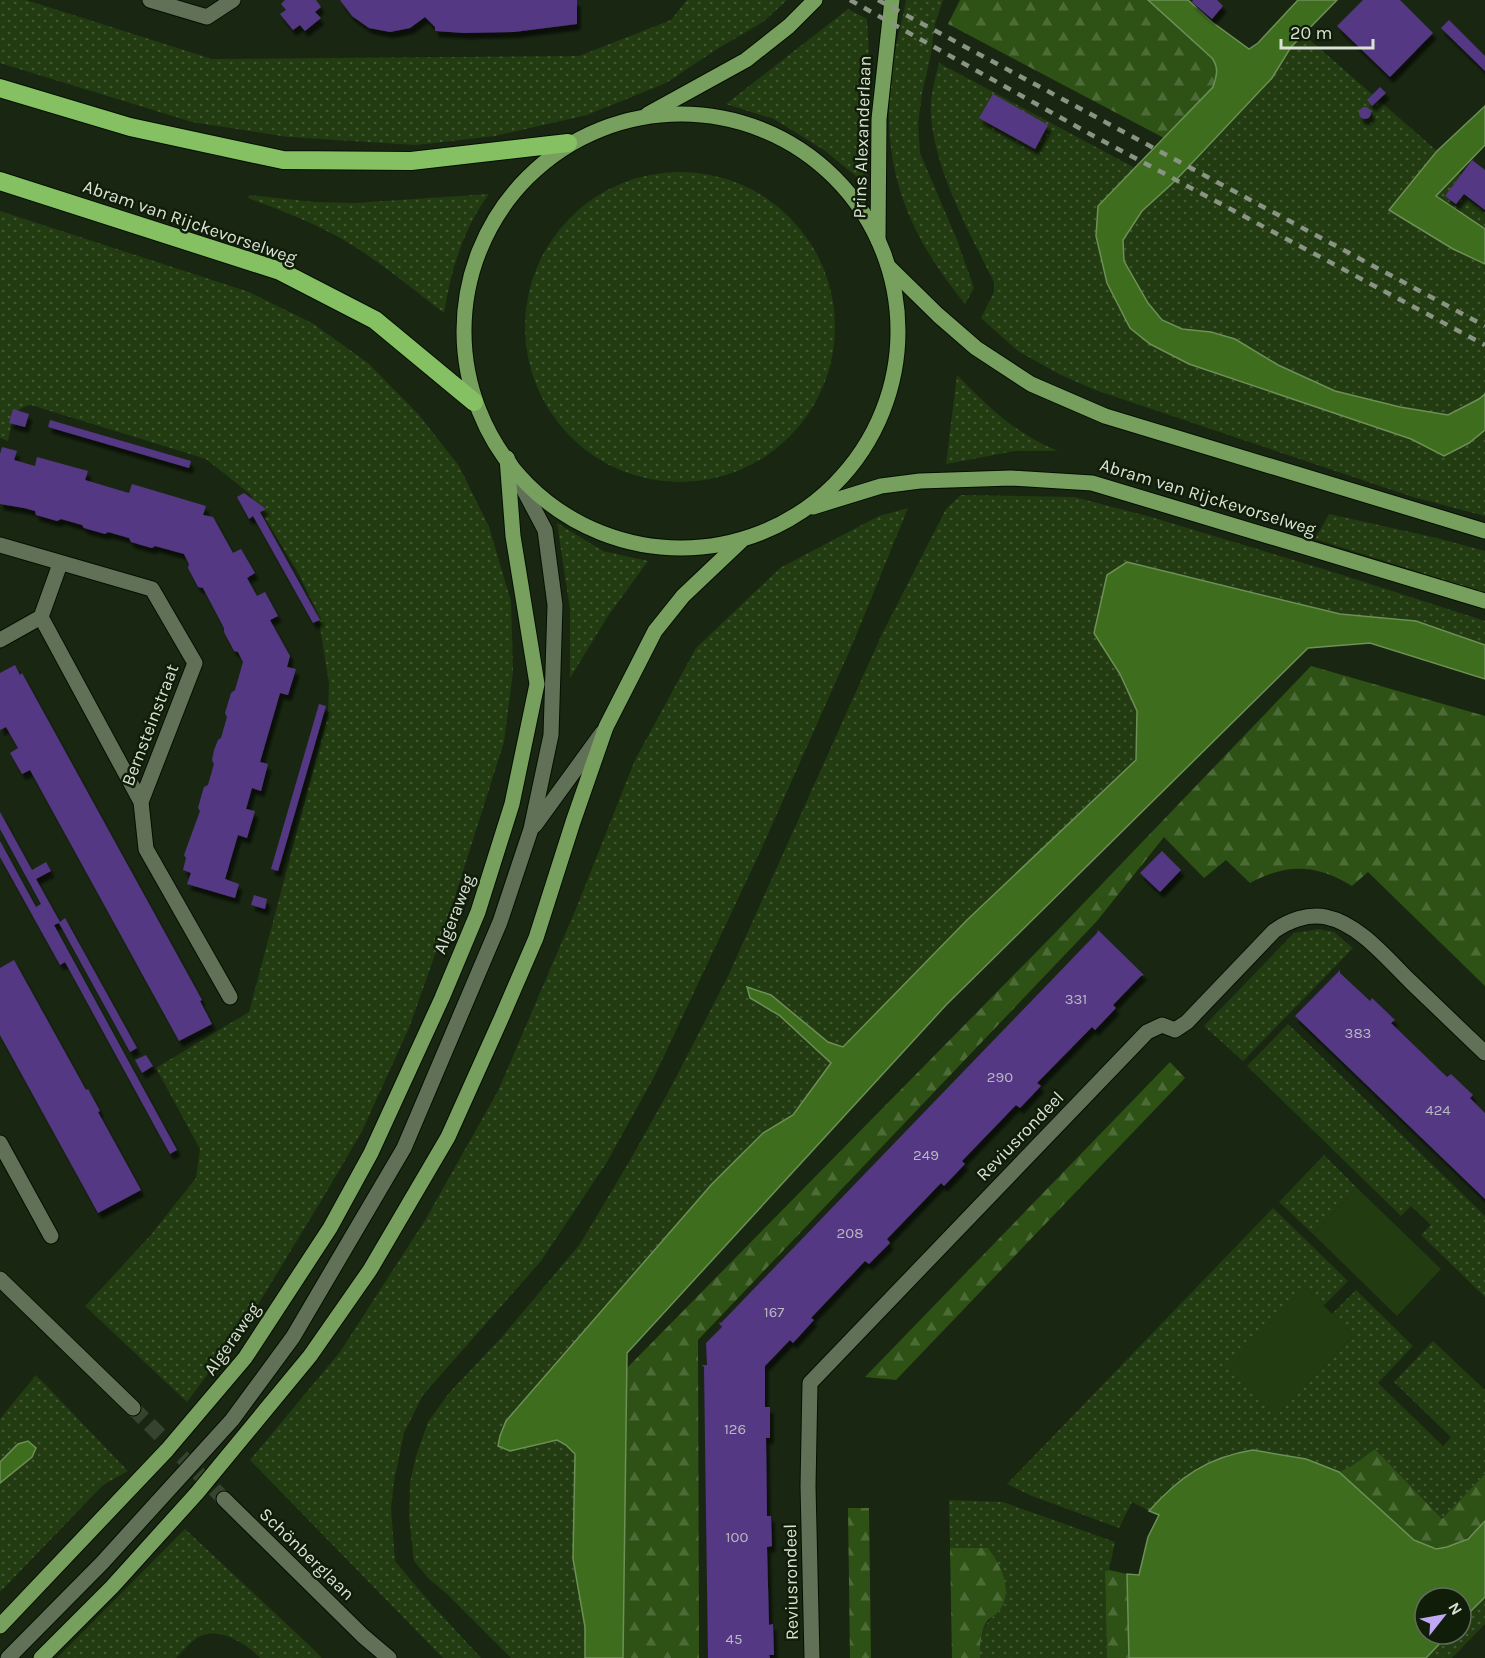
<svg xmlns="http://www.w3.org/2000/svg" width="1485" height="1658" font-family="Karla,sans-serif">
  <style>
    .grass { fill: url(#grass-dots) }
    .forest { fill: url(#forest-firs) }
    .pitch { fill: #223b11 }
    .water { fill: #3e6d1e; stroke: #6c9055; stroke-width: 1.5 }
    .building { fill: #543883; filter: url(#shadow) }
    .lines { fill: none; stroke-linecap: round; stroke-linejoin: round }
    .minor-tunnel { stroke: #36432f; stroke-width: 15; stroke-dasharray: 15 8; stroke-linecap: butt }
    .minor-casing { stroke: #040f01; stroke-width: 17 }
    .major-casing { stroke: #040f01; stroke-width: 17 }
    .highway-casing { stroke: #040f01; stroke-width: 20 }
    .minor { stroke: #617158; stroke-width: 15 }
    .major { stroke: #77a05f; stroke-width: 15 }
    .highway { stroke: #85c063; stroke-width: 18 }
    .rail { stroke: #899484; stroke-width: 4.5; stroke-dasharray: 8 8; stroke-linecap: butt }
    .labels { text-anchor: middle; stroke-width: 5; stroke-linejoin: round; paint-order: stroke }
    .number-label { font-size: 15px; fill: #b8b8c0 }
    .street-label { font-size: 18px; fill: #d9e2d4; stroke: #101d09 }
  </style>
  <defs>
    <pattern id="grass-dots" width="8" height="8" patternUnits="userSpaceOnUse" patternTransform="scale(1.5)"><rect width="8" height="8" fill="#223b11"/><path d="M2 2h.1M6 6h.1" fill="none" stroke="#425733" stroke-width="1.8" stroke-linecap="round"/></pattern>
    <pattern id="forest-firs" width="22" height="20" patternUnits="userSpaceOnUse" patternTransform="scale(1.5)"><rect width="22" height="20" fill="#2e5215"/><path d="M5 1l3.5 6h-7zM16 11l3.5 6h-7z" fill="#4c6b36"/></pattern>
    <filter id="shadow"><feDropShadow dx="3.5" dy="6" stdDeviation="1.5" flood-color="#0009"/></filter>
  </defs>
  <rect width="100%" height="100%" fill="#192712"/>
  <!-- grass -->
  <g class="grass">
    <path d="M0 0H26L212 59 579 56 671 20 687 0H787L763 22 717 49 666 83 587 115 495 136 416 145 288 137 192 122 0 63Z"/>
    <path d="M906 0H943L935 24 931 54 922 93 918 124 920 153 957 240 974 288 965 304C910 236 883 175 890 86 892 57 901 28 906 0Z"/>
    <path d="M848 9 867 19 869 56 864 109 868 186 824 150 774 119 726 104Z"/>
    <path d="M1303 34 1437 151 1389 210 1453 249 1485 264V394L1479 399 1448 415 1400 407 1335 391 1304 378 1211 332 1182 329 1162 320 1148 303 1131 276 1124 261 1123 240 1142 211 1175 181 1272 78 1291 47Z"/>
    <path d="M939 63 1135 168 1098 206 1096 236 1107 283 1118 303 1150 344 1189 364 1411 439 1428 447 1469 443 1485 430V516L1413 497 1095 390 1059 374 1018 351 981 318 994 292V282C970 234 933 167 931 113 930 96 935 79 939 63Z"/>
    <circle cx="680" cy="327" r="155"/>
    <path d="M1459 172 1462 175 1452 186 1485 212V229L1436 196Z"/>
    <path d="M489 194C463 229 451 270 444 313 410 287 378 260 342 239 312 222 280 210 248 198L249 195 314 202 355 203Z"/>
    <path d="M0 211 249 292 312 323 368 363 419 415 459 466 489 527 511 601 513 672 504 742 450 912 409 1028 362 1131 327 1191 251 1316 187 1402 85 1306 150 1236 196 1178 200 1149 156 1068 249 1012 328 715 329 683 318 615 299 574 250 494 206 459 31 405C11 408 12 424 8 441L0 438Z"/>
    <path d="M957 375C988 407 1016 434 1058 451H1015L946 464Z"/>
    <path d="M961 495 1074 497 1151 517 1330 571 1485 621V655L1308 607 1128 562 1107 575 1120 674 1137 711 1136 760 843 1047 828 1042 771 995 750 998 779 1015 831 1063 793 1115 763 1133 535 1446 557 1439 566 1445 575 1454 573 1559 585 1627V1658H511L447 1594 429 1579 414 1561 409 1517 410 1483 416 1456 428 1422 449 1393 502 1337 580 1244 629 1162 670 1089 728 976 882 634 946 509Z"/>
    <path d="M908 508 853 643 760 852 655 1075 607 1162 541 1261 423 1395 404 1433 394 1481 391 1508 395 1561 432 1605 481 1658H443L250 1460 340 1352 424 1222 498 1091 578 904 635 760 696 648 780 568 879 516Z"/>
    <path d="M1329 514 1437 538 1485 551V593L1315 539Z"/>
    <path d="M557 523 603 551 648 561 608 616 570 678V610Z"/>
    <path d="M1319 929 1334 932 1353 948 1243 1061 1204 1026 1294 933Z"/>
    <path d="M1288 1024 1485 1216V1297L1421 1235 1431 1225 1411 1206 1401 1216 1247 1066Z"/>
    <path d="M1324 1155 1357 1188 1313 1234 1279 1202Z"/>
    <path d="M1273 1208 1348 1281 1323 1306 1304 1287 1275 1416 1353 1336 1332 1314 1356 1290 1413 1346 1378 1383 1443 1446 1451 1437 1394 1382 1433 1341 1485 1390V1474L1442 1519 1375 1449 1353 1465 1339 1472 1306 1459 1229 1454 1198 1467 1166 1491 1149 1511 1132 1502 1119 1528 1032 1496 1007 1484Z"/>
    <path d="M36 1375 128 1471 103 1485 0 1592V1483L32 1457 18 1444 0 1462V1419Z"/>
    <path d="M949 1500 1003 1502 1115 1542 1109 1570 1105 1571 1107 1658H980C980 1635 981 1626 999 1611L988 1548H950Z"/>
    <path d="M185 1529 309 1645 322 1658H260C246 1643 217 1625 197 1638 189 1643 182 1652 176 1658H57Z"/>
    <path d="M1485 1597V1624L1452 1658H1426L1449 1634H1461V1621Z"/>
  </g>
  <!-- forest -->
  <g class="forest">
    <path d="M960 0H1148L1212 58C1218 66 1219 75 1214 85 1208 97 1175 126 1164 138L948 24Z"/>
    <path d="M1311 666 1485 716V986L1368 872 1352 886C1317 864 1286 863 1250 883L1226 860 1204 878 1164 837 1097 921 698 1340 699 1658H621L620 1382 627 1368 1055 933Z"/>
    <path d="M1170 1062 1185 1078 896 1380 865 1377Z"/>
    <path d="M1375 1449 1442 1519 1485 1474V1521C1472 1534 1458 1549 1438 1548 1411 1548 1359 1491 1339 1472L1353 1465Z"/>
    <path d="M848 1508H869L871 1658H850Z"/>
    <path d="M950 1548H988C1001 1566 1015 1592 998 1612 995 1616 989 1618 987 1621 980 1632 980 1646 980 1658H952Z"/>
    <path d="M1109 1570 1127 1574 1129 1658H1107L1105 1571Z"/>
  </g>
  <!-- pitch -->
  <g class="pitch">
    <path d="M1357 1188 1441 1269 1397 1316 1313 1234Z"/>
    <path d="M1304 1287 1354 1335 1276 1416 1231 1372 1230 1366Z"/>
  </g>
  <!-- water -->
  <g class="water">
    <path d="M1148 0H1188L1212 22 1249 49 1258 43 1298 0H1337L1291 47 1272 78 1175 181 1142 211 1123 240 1124 261 1148 303 1162 320 1182 329 1211 332 1235 339 1278 365 1335 391 1400 407 1448 415 1479 399 1485 394V430L1469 443 1444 456 1411 439 1189 364 1150 344 1130 328 1107 283 1096 236 1098 206 1213 87C1217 75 1219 68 1212 58Z"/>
    <path d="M1485 106V145L1436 196 1485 229V264L1453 249 1389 210 1437 151Z"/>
    <path d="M1127 562 1340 614 1416 621 1485 645V679L1370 643 1308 648 946 1005 627 1353 623 1658H585V1627L573 1559 575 1454 566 1445 557 1440 510 1451 498 1446 500 1436 506 1421 711 1185 763 1133 793 1115 831 1063 779 1015 750 998 747 987 771 995 828 1042 843 1047 967 920 1136 760 1137 711 1120 674 1094 633 1107 575Z"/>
    <path d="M28 1441 36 1448 32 1457 0 1483V1462L18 1444Z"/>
    <path d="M1253 1450 1306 1459 1339 1472 1414 1540 1436 1549 1447 1547 1468 1539 1485 1521V1597L1461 1621V1598H1425V1634H1449L1426 1658H1129L1127 1574 1139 1575 1148 1537 1159 1515 1149 1511C1179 1477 1208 1457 1253 1450Z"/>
  </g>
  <!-- building -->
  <g class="building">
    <path d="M285 0H316L321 7 315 12 321 18 305 31 300 25 293 30 280 14 286 10 281 4Z"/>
    <path d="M340 0H577V24L514 32 464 33 435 31V27L425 17 410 28 390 32 369 28 352 16Z"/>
    <path d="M1193 0H1217L1223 6 1212 19 1192 2Z"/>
    <path d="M1363 0H1400L1433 33 1390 77 1337 26Z"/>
    <path d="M1449 20 1485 56V71L1441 28Z"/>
    <path d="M1380 87 1386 93 1372 106 1367 100Z"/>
    <path d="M993 94 1048 125 1035 149 979 118Z"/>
    <circle cx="1365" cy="113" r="6"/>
    <path d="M1472 160 1485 170V210L1464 194 1456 204 1445 196Z"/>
    <path d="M13 409 29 414 25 427 9 423Z"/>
    <path d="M50 420 191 461 189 468 48 427Z"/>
    <path d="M2 447 17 451 14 460 35 466 37 457 88 471 85 480 129 493 132 484 206 506 203 515 213 517 233 553 241 549 255 573 247 578 257 596 265 592 278 616 270 620 290 656 287 667 296 669 288 695 280 693 260 762 268 764 261 791 252 788 246 809 255 811 247 838 238 835 225 879 239 884 235 898 187 884 191 873 183 870 186 858 184 855 200 811 198 808 201 797 204 787 208 785 214 764 212 760 214 750 218 740 221 738 227 717 225 713 231 693 235 690 243 662 238 652 234 651 224 632V628L203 588 198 587 188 568 189 564 184 554 155 546 152 548 141 545 131 542 129 538 108 532 105 534 84 528 82 525 61 519 57 521 36 515 35 511 24 508 0 504V454Z"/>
    <path d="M244 493 266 509 260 512 320 620 313 623 253 516 249 519 237 497Z"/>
    <path d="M15 665 20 675 22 673 202 1000 200 1001 212 1024 179 1041 30 770 22 774 10 753 18 748 6 727 0 730V673Z"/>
    <path d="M319 704 326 706 278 871 271 869Z"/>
    <path d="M0 812 32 870 46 862 51 871 36 879 60 922 65 918 137 1048 130 1052 59 923 54 925 177 1150 170 1154 65 962 60 965 0 857V841L36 907 41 904 0 829Z"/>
    <path d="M1162 851 1181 870 1160 892 1140 873Z"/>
    <path d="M254 895 267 899 265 909 251 905Z"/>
    <path d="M1098 930 1144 975 1141 976 1113 1005 1116 1008 1095 1030 1092 1027 1037 1083 1041 1086 1020 1108 1016 1105 962 1161 965 1164 944 1186 941 1183 887 1239 890 1243 869 1264 865 1261 811 1318 814 1320 793 1343 790 1340 765 1366V1407H770V1438H766L767 1516H771L772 1546 767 1547 769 1625 773 1624 774 1655H769L770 1658H708L704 1367 702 1365H707L706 1343 722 1327 719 1323 720 1322 721 1323 1097 933Z"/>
    <path d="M14 960 86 1090 88 1089 100 1111 98 1112 141 1190 98 1213 0 1035V968Z"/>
    <path d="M1340 970V973L1370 1001 1372 998 1395 1020 1391 1023 1447 1077 1451 1074 1473 1095 1470 1098 1485 1113V1199L1295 1016Z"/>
    <path d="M146 1055 153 1066 142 1073 135 1060Z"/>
  </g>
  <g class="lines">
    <!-- minor-tunnel -->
    <path class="minor-tunnel" d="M133 1408 224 1499"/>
    <defs>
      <g id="minor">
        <path d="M150 0 207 17 233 0"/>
        <path d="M0 545 152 589 195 663 141 802"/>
        <path d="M41 617 141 802 146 849 230 997"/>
        <path d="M0 640 41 617 60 564"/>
        <path d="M535 825 602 733"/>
        <path d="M0 1143 51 1236"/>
        <path d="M0 1279 133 1408"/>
        <path d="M224 1499 363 1636 389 1658"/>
        <path d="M8 1658 102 1563 232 1420 293 1337 404 1148 500 922 531 829 551 735 555 605 545 530 507 458"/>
        <path d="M812 1658 808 1486 810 1383 1147 1032 1162 1025 1175 1030 1187 1022 1274 931C1288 921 1308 913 1326 917 1360 924 1388 960 1412 983 1436 1006 1461 1030 1485 1053"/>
      </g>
      <g id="major">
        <path d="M648 114 746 60 789 26 815 0"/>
        <circle cx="681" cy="331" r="217"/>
        <path d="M878 240 879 119 892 0"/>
        <path d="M890 268 938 315 976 348 1031 384 1105 416 1485 531"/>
        <path d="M813 507 881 486 920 481 1011 478 1092 483 1485 601"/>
        <path d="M0 1626 167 1450 245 1358 330 1228 371 1153 442 998 478 912 512 804 537 684 513 536 507 458"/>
        <path d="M41 1658 112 1587 197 1493 310 1356 370 1270 448 1137 501 1019 536 938 573 822 606 727 655 631 683 596 741 541"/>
      </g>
      <g id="highway">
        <path d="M0 88 130 127 283 160 411 161 568 143"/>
        <path d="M0 181 280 271 375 320 474 402"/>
      </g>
    </defs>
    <!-- minor casing -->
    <use href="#minor" class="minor-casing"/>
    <!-- major casing -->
    <use href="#major" class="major-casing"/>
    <!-- highway casing -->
    <use href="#highway" class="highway-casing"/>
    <!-- minor -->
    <use href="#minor" class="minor"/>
    <!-- major -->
    <use href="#major" class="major"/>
    <!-- highway -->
    <use href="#highway" class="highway"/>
    <!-- rail -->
    <g class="rail">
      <path d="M850 0 1090 134 1485 345"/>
      <path d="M878 0 1485 326"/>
    </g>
  </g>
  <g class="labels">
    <!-- number labels -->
    <g class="number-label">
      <text x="1076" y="1004">331</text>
      <text x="1358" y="1038">383</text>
      <text x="1000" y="1082">290</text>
      <text x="1438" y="1115">424</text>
      <text x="926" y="1160">249</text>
      <text x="850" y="1238">208</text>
      <text x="774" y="1317">167</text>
      <text x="735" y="1434">126</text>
      <text x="737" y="1542">100</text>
      <text x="734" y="1644">45</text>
    </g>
    <!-- street labels -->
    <g class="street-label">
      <text transform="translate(862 137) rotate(-88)" y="6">Prins Alexanderlaan</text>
      <text transform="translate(190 222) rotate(19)" y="6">Abram van Rijckevorselweg</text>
      <text transform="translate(1208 497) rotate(17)" y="6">Abram van Rijckevorselweg</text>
      <text transform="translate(150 725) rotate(-69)" y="6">Bernsteinstraat</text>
      <text transform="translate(454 914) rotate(-69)" y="6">Algeraweg</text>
      <text transform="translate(1020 1136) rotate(-46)" y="6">Reviusrondeel</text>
      <text transform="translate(232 1339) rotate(-55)" y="6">Algeraweg</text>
      <text transform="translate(307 1554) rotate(44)" y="6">Schönberglaan</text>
      <text transform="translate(791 1582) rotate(-91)" y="6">Reviusrondeel</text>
    </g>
  </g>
  <!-- north arrow -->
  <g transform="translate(1443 1616) rotate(59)"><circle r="28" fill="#101d09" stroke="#606c5a" stroke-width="1.5"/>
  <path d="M0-4.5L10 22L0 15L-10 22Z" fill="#c0a8f4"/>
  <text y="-9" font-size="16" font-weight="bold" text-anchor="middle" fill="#d9e2d4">N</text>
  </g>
  <!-- scale -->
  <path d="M1281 39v9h92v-9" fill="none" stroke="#d9e2d4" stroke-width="3"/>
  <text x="1290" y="39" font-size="18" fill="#d9e2d4" stroke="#101d09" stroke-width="4.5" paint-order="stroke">20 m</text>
</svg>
